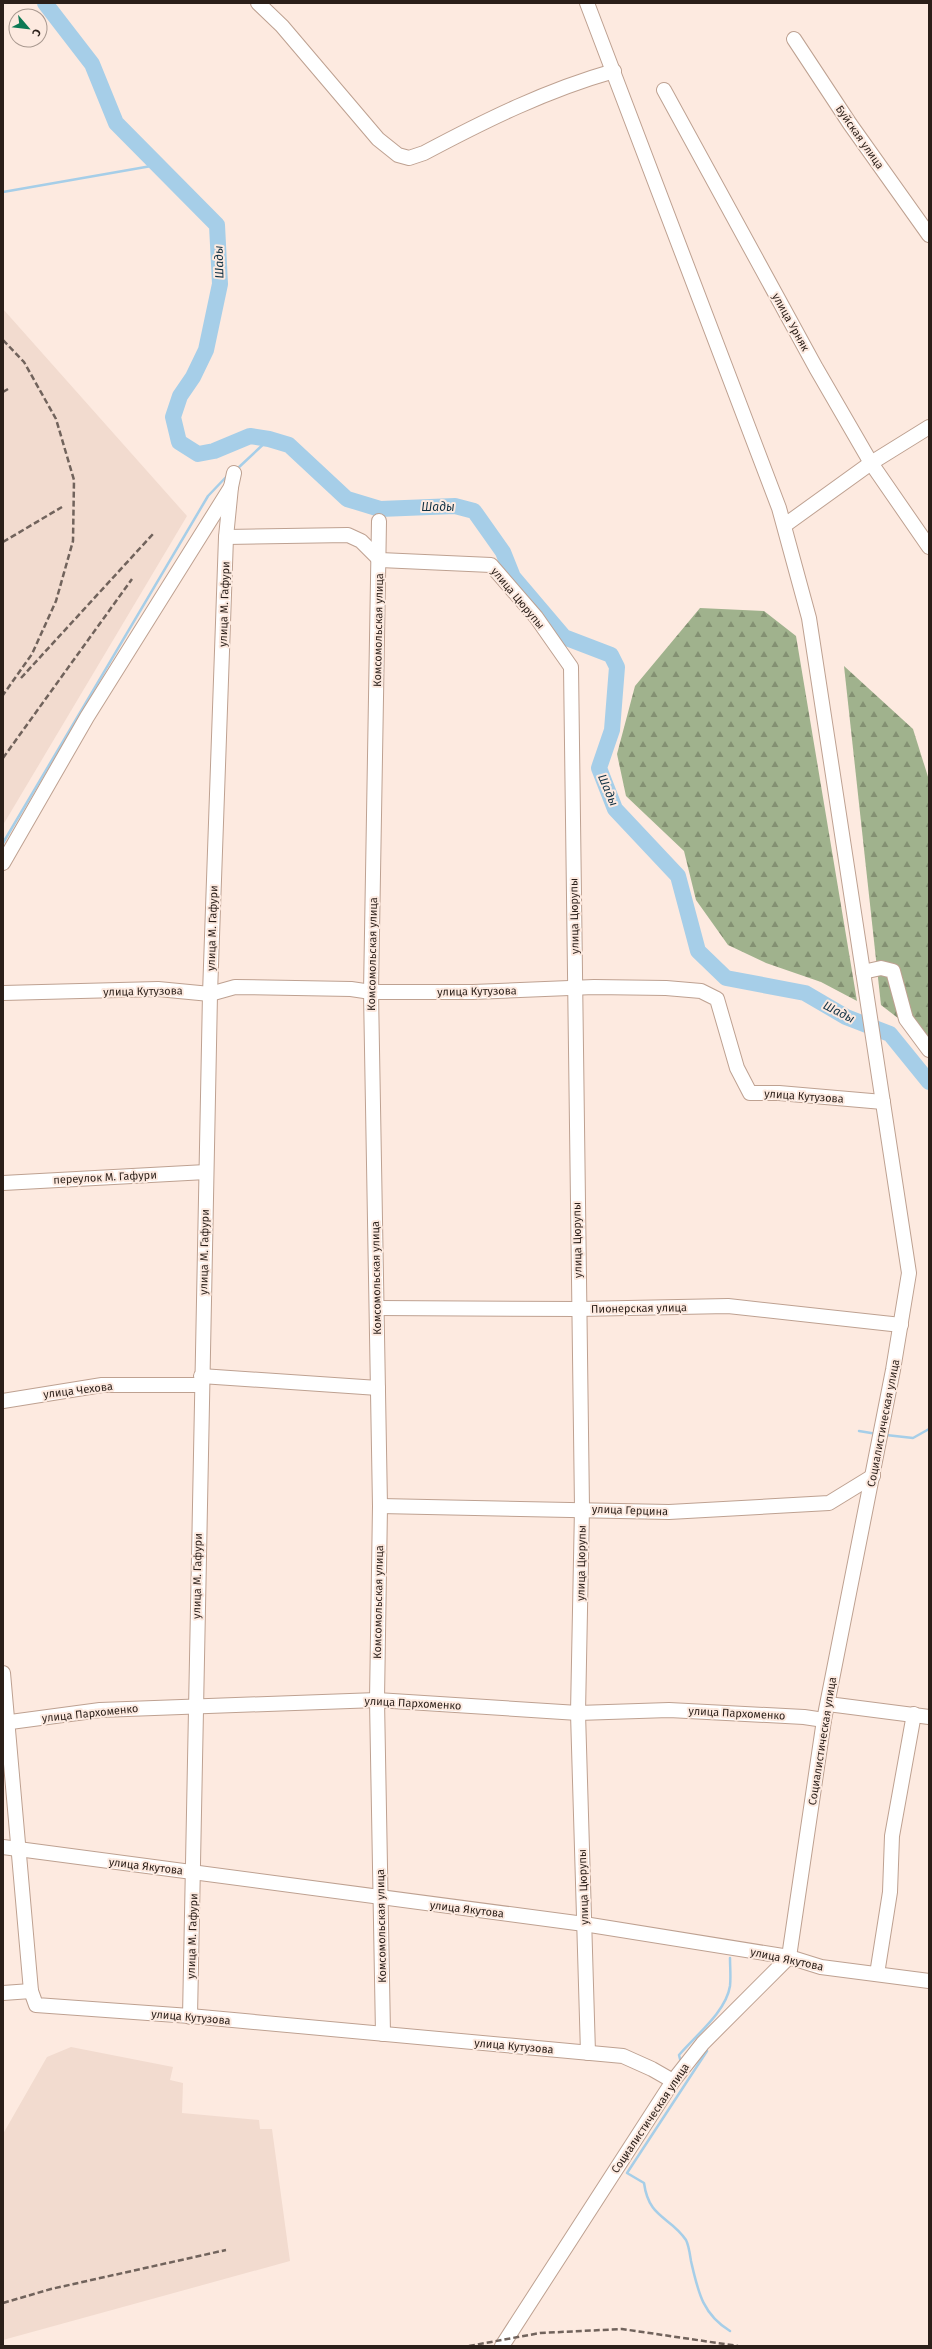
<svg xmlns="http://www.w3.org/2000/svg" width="932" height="2349" font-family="'Fira Sans',sans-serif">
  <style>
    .industrial { fill: #f2dbcf }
    .forest { fill: url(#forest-firs) }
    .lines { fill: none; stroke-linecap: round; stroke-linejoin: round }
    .stream { stroke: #a6cee8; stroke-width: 2.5 }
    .river { stroke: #a6cee8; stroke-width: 16 }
    .minor-casing { stroke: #bea191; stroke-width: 16 }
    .minor { stroke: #fff; stroke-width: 14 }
    .rail { stroke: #71635c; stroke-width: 2.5; stroke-dasharray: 6 3; stroke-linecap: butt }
    .labels { text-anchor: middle; stroke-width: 4; stroke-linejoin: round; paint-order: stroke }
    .street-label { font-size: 11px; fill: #2b1f19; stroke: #fdeae0 }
    .water-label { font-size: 12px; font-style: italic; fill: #103144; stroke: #fdeae0 }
  </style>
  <defs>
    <pattern id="forest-firs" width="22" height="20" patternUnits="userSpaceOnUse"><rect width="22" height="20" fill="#a0b28d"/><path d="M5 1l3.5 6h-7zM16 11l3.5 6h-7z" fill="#839072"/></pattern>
  </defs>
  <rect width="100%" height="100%" fill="#fdeae0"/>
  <!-- industrial -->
  <g class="industrial">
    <path d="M3 309 187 516 3 825Z"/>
    <path d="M71 2047 173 2067 170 2080 183 2083 182 2113 259 2120 260 2129H272L290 2261 3 2340V2134L47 2057Z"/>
  </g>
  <!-- forest -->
  <g class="forest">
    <path d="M700 608 764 611 796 636 857 1001 821 982 766 963 728 945 696 900 684 851 626 796 617 754 635 686Z"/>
    <path d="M844 666 913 729 929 780V1042L881 1005Z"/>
  </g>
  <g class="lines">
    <!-- stream -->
    <g class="stream">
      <path d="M3 192 157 165"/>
      <path d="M237 469 269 439"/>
      <path d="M3 843 208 496 228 475"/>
      <path d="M859 1431 877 1434"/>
      <path d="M886 1435 913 1438 929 1429"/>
      <path d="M707 2051 627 2173 644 2183C649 2219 670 2216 686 2240 689 2246 690 2255 691 2261 698 2291 702 2314 730 2331"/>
      <path d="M680 2059 679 2055C695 2036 726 2012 730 1986 731 1977 730 1967 730 1958"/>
    </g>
    <!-- river -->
    <path class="river" d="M45 3 92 64 116 123 217 225 220 284 206 350 193 377 180 396 173 417 179 442 198 454 214 451 250 436 269 439 289 445 347 499 380 509 455 506 474 511 503 552 513 577 564 637 611 655 617 667 612 730 599 768 615 809 678 876 698 951 726 978 805 993 846 1017 890 1034 929 1082"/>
    <defs>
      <g id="minor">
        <path d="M258 3 282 26 378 139 398 155 409 158 424 153C486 120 547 90 614 71"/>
        <path d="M794 39 850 124 929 235"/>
        <path d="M664 90 816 368 871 463 929 547"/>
        <path d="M379 521 371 992 380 1506 377 1700 383 2034"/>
        <path d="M785 525 871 463 929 427"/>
        <path d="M226 537 348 535 361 541 380 560 491 565 536 617 571 667 582 1508 578 1713 588 2053"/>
        <path d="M3 863 87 717 231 487 234 473"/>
        <path d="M863 972 881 968 893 971 906 1019 929 1050"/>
        <path d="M3 993 158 989 210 994 235 987 351 989 371 992H473L594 987 666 988 701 991 717 999 737 1068 750 1093H779L883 1102"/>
        <path d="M3 1183 206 1172"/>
        <path d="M377 1308 578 1309 728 1306 901 1325"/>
        <path d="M201 1376 378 1388"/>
        <path d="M3 1401 102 1385H201"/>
        <path d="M380 1506 669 1512 829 1503 873 1476"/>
        <path d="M3 1673 31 1991 36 2005 190 2016 623 2056 652 2069 673 2081"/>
        <path d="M828 1704 929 1717"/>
        <path d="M3 1723 100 1710 377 1700 578 1713 669 1710 804 1717 824 1720"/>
        <path d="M3 1847 584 1924 789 1957 821 1967 929 1981"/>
        <path d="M877 1974 890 1892 892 1836 914 1714"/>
        <path d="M3 1993 31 1991"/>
        <path d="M190 2017 210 994 226 537 231 487"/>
        <path d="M502 2346 673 2081 703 2043 789 1957 824 1720 893 1370 909 1273 809 618 779 508 587 3"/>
      </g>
    </defs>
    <!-- minor casing -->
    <use href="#minor" class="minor-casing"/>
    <!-- minor -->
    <use href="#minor" class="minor"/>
    <!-- rail -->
    <g class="rail">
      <path d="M3 340 24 362 56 419 74 480 73 541 56 601 32 654 3 695"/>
      <path d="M3 392 8 389"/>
      <path d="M3 542 62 507"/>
      <path d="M21 678 153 534"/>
      <path d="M3 758 132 579"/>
      <path d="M3 2303 51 2289 226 2250"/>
      <path d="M469 2346 540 2333 622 2329 738 2346"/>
    </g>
  </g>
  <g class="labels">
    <!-- street labels -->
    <g class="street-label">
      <text transform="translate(860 137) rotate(55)" y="4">Буйская улица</text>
      <text transform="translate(791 322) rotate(61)" y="4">улица Урняк</text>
      <text transform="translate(518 598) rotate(50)" y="4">улица Цюрупы</text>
      <text transform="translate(224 604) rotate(-88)" y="4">улица М. Гафури</text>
      <text transform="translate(378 630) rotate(-89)" y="4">Комсомольская улица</text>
      <text transform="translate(574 916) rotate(-91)" y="4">улица Цюрупы</text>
      <text transform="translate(212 928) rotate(-88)" y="4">улица М. Гафури</text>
      <text transform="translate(372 954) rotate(-89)" y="4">Комсомольская улица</text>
      <text transform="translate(143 991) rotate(-1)" y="4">улица Кутузова</text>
      <text transform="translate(477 991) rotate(-1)" y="4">улица Кутузова</text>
      <text transform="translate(804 1096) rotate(4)" y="4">улица Кутузова</text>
      <text transform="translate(105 1177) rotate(-3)" y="4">переулок М. Гафури</text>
      <text transform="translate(577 1240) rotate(-91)" y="4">улица Цюрупы</text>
      <text transform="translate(204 1252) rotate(-89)" y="4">улица М. Гафури</text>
      <text transform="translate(376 1278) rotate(-91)" y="4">Комсомольская улица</text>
      <text transform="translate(639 1308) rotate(-1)" y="4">Пионерская улица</text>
      <text transform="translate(78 1390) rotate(-7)" y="4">улица Чехова</text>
      <text transform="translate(883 1423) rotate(-79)" y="4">Социалистическая улица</text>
      <text transform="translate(630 1510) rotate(2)" y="4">улица Герцина</text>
      <text transform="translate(581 1563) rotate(-89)" y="4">улица Цюрупы</text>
      <text transform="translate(197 1576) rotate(-89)" y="4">улица М. Гафури</text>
      <text transform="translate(378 1602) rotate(-89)" y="4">Комсомольская улица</text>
      <text transform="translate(413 1703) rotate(3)" y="4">улица Пархоменко</text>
      <text transform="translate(90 1713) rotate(-6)" y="4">улица Пархоменко</text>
      <text transform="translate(737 1713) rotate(3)" y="4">улица Пархоменко</text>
      <text transform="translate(822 1741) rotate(-81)" y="4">Социалистическая улица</text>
      <text transform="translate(146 1866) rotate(7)" y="4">улица Якутова</text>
      <text transform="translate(583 1887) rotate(-92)" y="4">улица Цюрупы</text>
      <text transform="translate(467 1909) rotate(7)" y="4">улица Якутова</text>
      <text transform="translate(381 1926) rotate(-91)" y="4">Комсомольская улица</text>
      <text transform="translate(192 1936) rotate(-88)" y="4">улица М. Гафури</text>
      <text transform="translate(787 1959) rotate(12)" y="4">улица Якутова</text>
      <text transform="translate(191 2017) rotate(5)" y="4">улица Кутузова</text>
      <text transform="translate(514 2046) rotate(5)" y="4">улица Кутузова</text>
      <text transform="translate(650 2118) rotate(-56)" y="4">Социалистическая улица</text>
    </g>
    <!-- water labels -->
    <g class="water-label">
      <text transform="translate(219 262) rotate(-92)" y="4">Шады</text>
      <text x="438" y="511">Шады</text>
      <text transform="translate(608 790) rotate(67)" y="4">Шады</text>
      <text transform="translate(839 1012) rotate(27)" y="4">Шады</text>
    </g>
  </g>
  <!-- border -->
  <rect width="932" height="2349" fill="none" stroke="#2b1f19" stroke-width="8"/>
  <!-- north arrow -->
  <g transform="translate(28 28) rotate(118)"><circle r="19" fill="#fdeae0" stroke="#a99990"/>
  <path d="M0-3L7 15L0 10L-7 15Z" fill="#0c7954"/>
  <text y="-6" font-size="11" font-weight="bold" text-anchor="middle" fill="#2b1f19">С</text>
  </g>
</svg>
